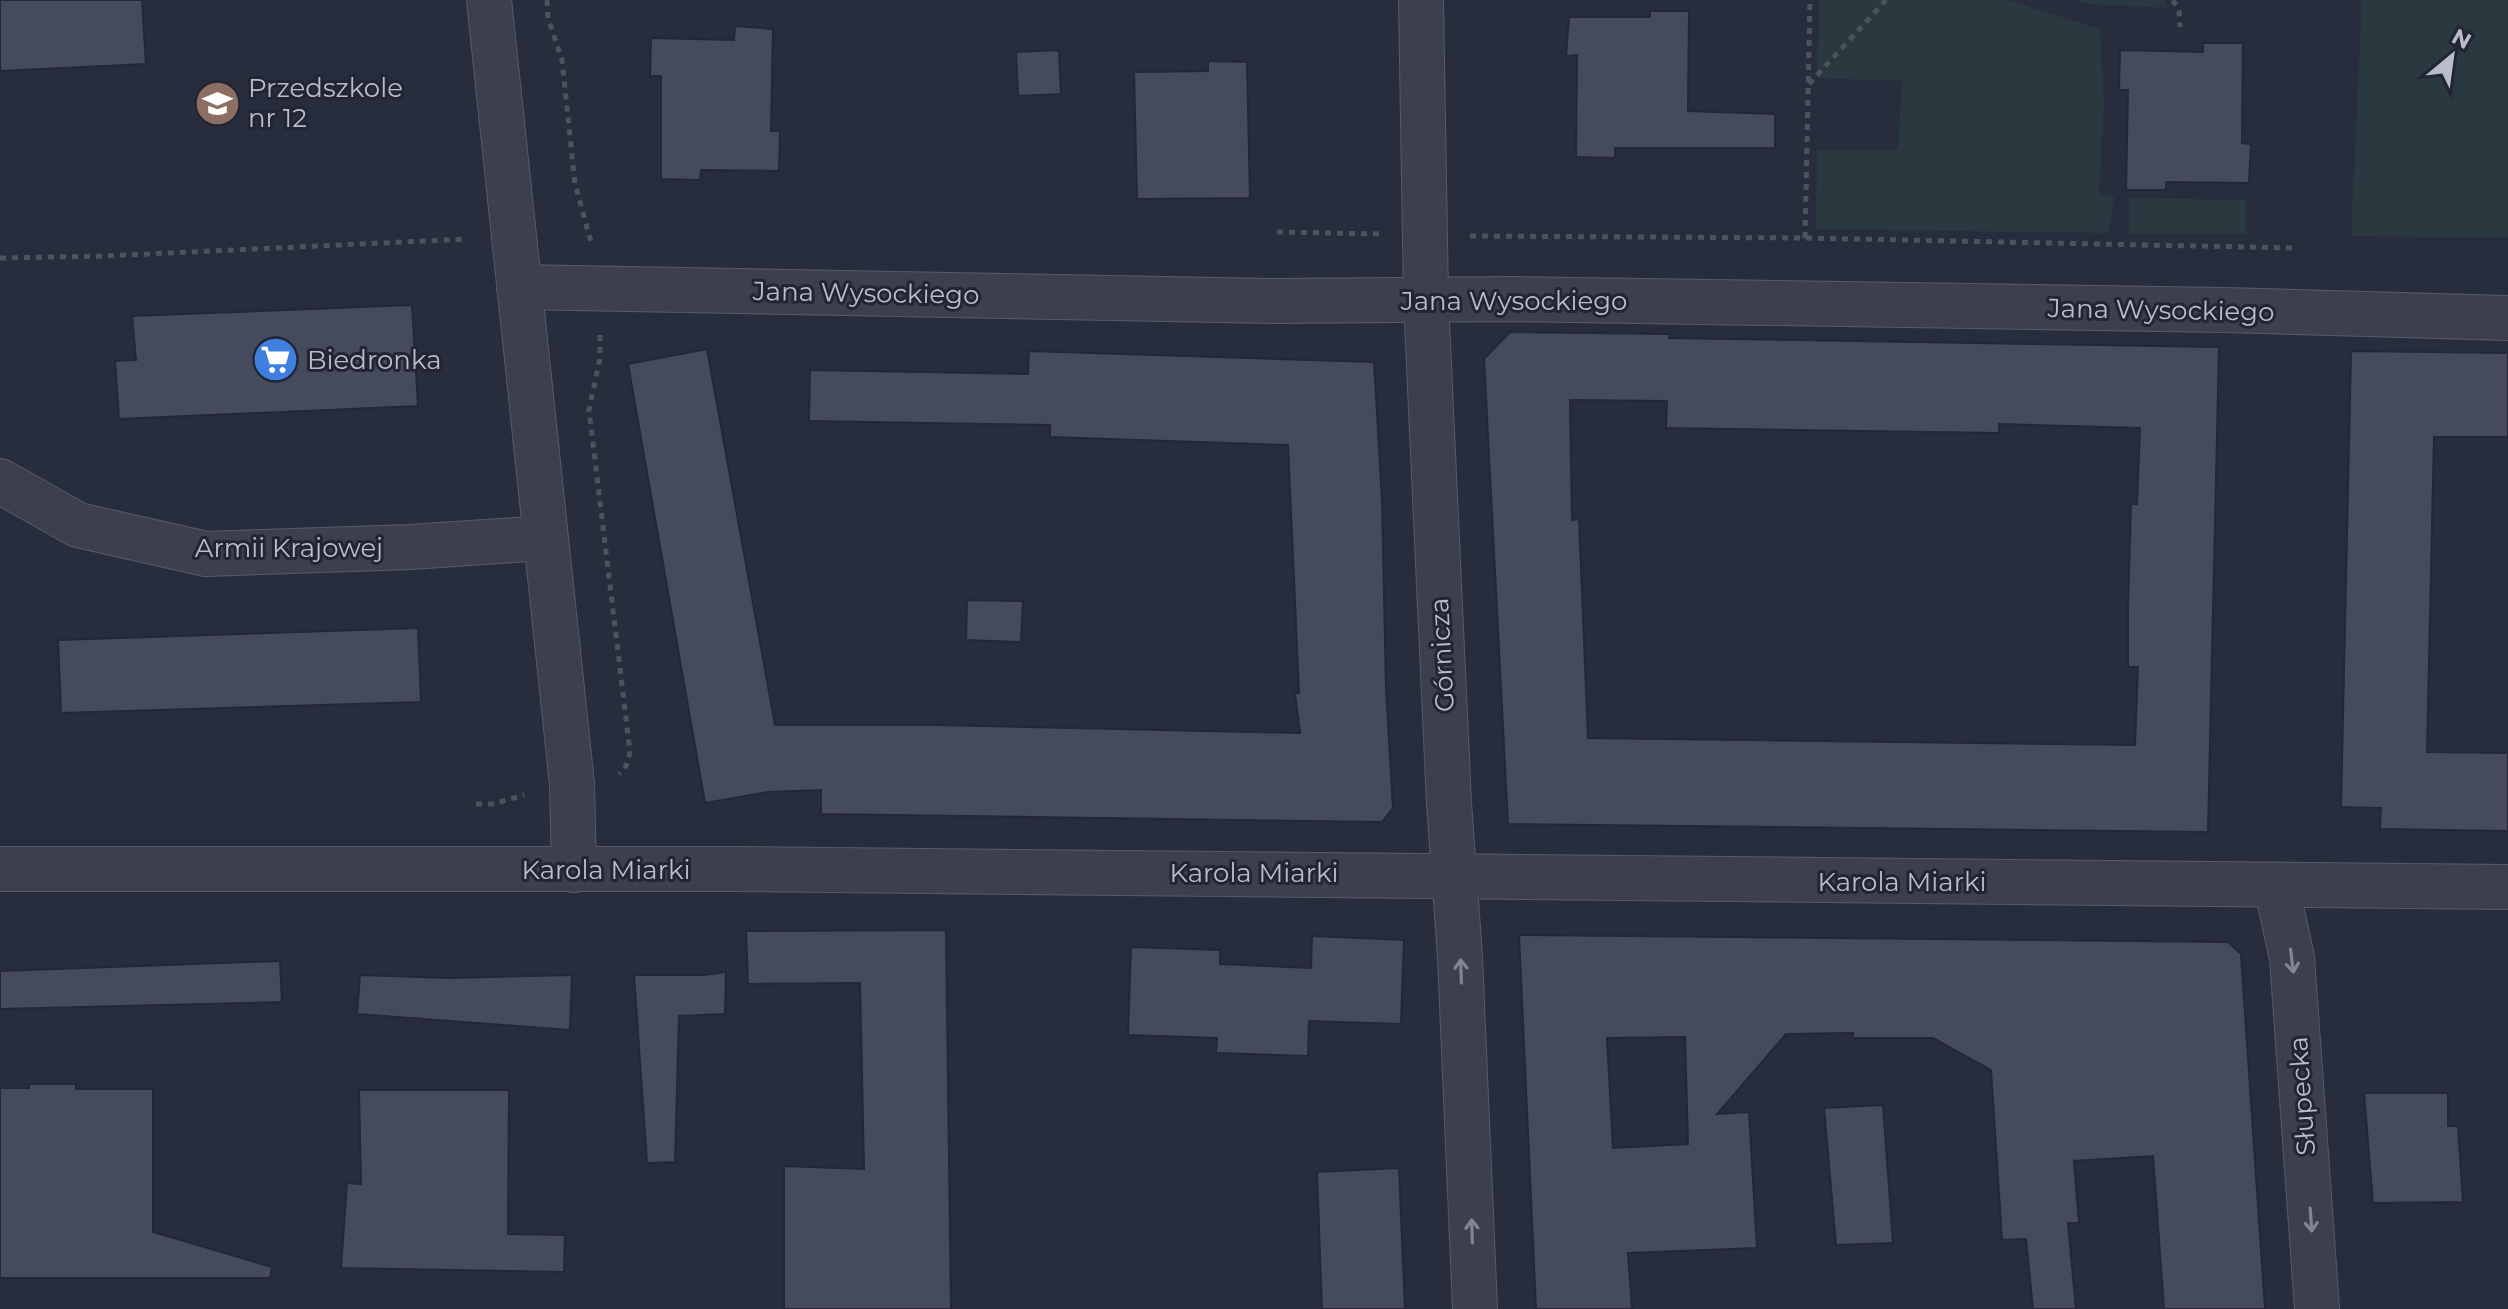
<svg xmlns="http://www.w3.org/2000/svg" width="2508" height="1309" font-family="Montserrat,sans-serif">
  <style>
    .green { fill: #2a393f }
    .building { fill: #454b5d; stroke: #232736; stroke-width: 2; fill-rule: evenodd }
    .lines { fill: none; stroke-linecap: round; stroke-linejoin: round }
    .street-casing { stroke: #575b69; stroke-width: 46 }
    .path { stroke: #48565c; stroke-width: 5; stroke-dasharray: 6 6; stroke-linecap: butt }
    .street { stroke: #3c404e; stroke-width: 44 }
    .oneway { stroke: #818492 }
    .labels { text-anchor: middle; stroke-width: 6; stroke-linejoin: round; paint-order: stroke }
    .poi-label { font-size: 26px; fill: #b9bcc9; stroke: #212534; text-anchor: start }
    .street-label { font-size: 26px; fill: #b9bcc9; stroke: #212534 }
  </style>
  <rect width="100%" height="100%" fill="#282d3e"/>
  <!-- green -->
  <g class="green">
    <path d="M1819 0H2007L2100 29 2104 105 2099 193 2114 197 2108 233 1816 229 1817 150H1898L1902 81 1817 78Z"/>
    <path d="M2076 0H2164L2168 8 2087 4Z"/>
    <path d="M2362 0H2508V238L2351 236Z"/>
    <path d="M2130 198 2246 200V234H2129Z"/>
  </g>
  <!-- building -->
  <g class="building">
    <path d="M0 0H142L146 64 0 71Z"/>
    <path d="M1650 11H1689L1688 111 1775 114V148H1615V158L1576 157 1577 55 1566 56 1569 17H1650Z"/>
    <path d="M735 26 773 29 771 131H780L779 171 701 170 700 180 661 179V76H650L651 38 734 40Z"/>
    <path d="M2203 43H2243L2242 143 2251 144 2249 183 2166 182V190H2126L2128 90H2119L2120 50 2203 52Z"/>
    <path d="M1059 50 1061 94 1018 96 1016 52Z"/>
    <path d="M1208 61 1247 62 1250 198 1137 199 1134 72 1208 71Z"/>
    <path d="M412 305 418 406 119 419 115 361 136 360 132 316Z"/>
    <path d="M1510 332 1670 334 1669 338 2219 347 2208 832 1508 824 1484 359ZM1570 400 1667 401 1666 428 1999 433V424L2140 428 2137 504H2131L2128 607V667H2138L2135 745 1588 738 1579 519 1572 520Z"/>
    <path d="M707 349 775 725H937L1300 733 1295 693H1299L1288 445 1050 437V425L809 421 810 370 1028 374 1029 351 1374 362 1382 500 1386 688 1393 808 1382 822 821 814V790L768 792 705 803 628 364Z"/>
    <path d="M2351 351 2508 353V437H2434L2427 752 2508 753V831L2380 829 2381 808 2341 807Z"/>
    <path d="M967 600 1023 601 1021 642 966 640Z"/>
    <path d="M418 628 421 702 61 713 58 640Z"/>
    <path d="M946 930 951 1309H784V1166L864 1169 860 983 748 984 746 931Z"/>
    <path d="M1519 935 2228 942 2241 954 2265 1309H2164L2153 1156 2074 1161 2079 1223H2068L2076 1309H2033L2026 1239 2002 1240 1991 1070 1933 1038H1853V1033L1786 1034 1717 1114 1749 1112 1757 1248 1628 1253 1632 1309H1536ZM1685 1037 1688 1144 1613 1148 1607 1038Z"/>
    <path d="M1312 936 1404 940 1401 1024 1309 1021 1308 1056 1216 1053 1217 1038 1128 1035 1131 947 1220 950V964L1311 968Z"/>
    <path d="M280 961 282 1002 0 1009V971Z"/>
    <path d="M726 972 725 1014 679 1016 675 1162 647 1163 634 975H704Z"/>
    <path d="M360 975 449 978 572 975 570 1030 357 1014Z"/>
    <path d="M29 1084H76V1089H153V1232L272 1267 270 1278H0V1088H29Z"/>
    <path d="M359 1090H509L508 1234 565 1235 564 1272 341 1268 347 1183 361 1184Z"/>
    <path d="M2364 1093H2448V1126H2458L2463 1202 2373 1203Z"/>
    <path d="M1883 1105 1893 1243 1836 1245 1824 1108Z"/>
    <path d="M1399 1168 1405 1309H1322L1317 1172Z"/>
  </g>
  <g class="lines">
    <defs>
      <g id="street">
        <path d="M489 0 572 784 574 870"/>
        <path d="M1421 0 1426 300 1449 803 1460 957 1475 1309"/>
        <path d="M519 287 1277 301 1513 299 2225 310 2508 318"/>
        <path d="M0 481 78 525 206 554 411 547 544 538"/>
        <path d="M0 869H732L2508 887"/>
        <path d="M2276 885 2292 958 2317 1309"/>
      </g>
    </defs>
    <!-- street casing -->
    <use href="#street" class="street-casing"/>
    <!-- path -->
    <g class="path">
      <path d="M547 0 548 18 562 60 575 184 591 242"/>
      <path d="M2173 0 2179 11 2180 27"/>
      <path d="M1809 84 1886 0"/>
      <path d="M1277 232 1380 234"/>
      <path d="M1470 236 1805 238 2294 248"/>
      <path d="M1805 238 1810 0"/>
      <path d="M0 258 105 256 467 239"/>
      <path d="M600 335V358L589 410 630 752 626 766 619 774"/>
      <path d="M476 804H493L524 795"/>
    </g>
    <!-- street -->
    <use href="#street" class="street"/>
  </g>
  <!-- one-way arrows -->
  <defs><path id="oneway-shaft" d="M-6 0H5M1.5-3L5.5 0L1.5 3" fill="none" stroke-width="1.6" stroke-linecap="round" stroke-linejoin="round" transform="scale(2)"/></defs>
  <g class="oneway">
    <use href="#oneway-shaft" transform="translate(2292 961) rotate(83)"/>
    <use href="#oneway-shaft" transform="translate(1461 971) rotate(-92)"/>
    <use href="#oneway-shaft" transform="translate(2311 1220) rotate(86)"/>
    <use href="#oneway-shaft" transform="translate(1472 1231) rotate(-92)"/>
  </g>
  <!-- icons -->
  <defs>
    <symbol id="school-disc" viewBox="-11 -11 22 22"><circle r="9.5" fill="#8d6e63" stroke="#212534"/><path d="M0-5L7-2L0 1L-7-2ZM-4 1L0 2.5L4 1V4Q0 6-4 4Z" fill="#fff"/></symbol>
    <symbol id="supermarket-disc" viewBox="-11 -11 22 22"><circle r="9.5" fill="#3f7fe0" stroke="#212534"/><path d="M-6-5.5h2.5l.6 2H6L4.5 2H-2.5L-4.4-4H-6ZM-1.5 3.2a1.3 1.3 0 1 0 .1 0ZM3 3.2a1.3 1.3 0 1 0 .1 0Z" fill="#fff"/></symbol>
  </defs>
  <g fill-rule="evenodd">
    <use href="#school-disc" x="192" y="78" width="51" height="51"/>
    <use href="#supermarket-disc" x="250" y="334" width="51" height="51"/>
  </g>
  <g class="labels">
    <!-- poi labels -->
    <g class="poi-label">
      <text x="248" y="97">Przedszkole<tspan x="248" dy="30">nr 12</tspan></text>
      <text x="307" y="369">Biedronka</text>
    </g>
    <!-- street labels -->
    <g class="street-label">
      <text transform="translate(866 293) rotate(1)" y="9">Jana Wysockiego</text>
      <text x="1514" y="310">Jana Wysockiego</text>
      <text transform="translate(2161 310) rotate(1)" y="9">Jana Wysockiego</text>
      <text x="289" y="557">Armii Krajowej</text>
      <text transform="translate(1442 655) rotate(-93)" y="9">Górnicza</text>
      <text x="606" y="879">Karola Miarki</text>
      <text x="1254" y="882">Karola Miarki</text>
      <text x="1902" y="891">Karola Miarki</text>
      <text transform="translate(2302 1096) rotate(-94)" y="9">Słupecka</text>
    </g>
  </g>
  <!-- north arrow -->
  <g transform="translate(2452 56) rotate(29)" stroke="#212534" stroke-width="6" paint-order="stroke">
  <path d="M0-6L14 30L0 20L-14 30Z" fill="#b9bcc9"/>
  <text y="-12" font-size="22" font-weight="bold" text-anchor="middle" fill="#b9bcc9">N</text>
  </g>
</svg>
